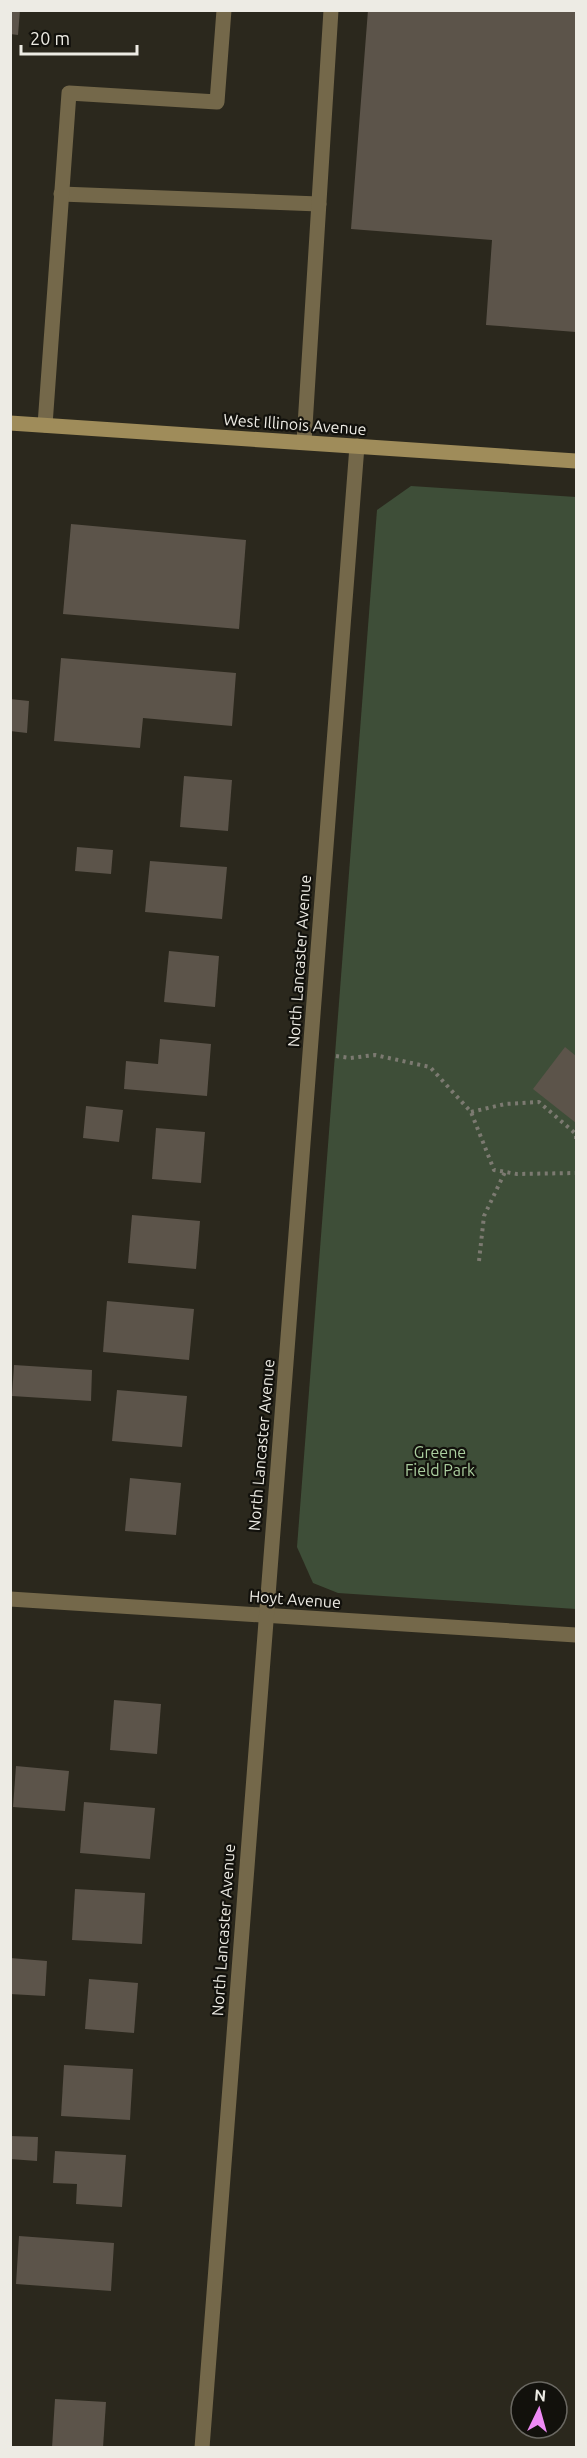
<svg xmlns="http://www.w3.org/2000/svg" width="587" height="2458" font-family="Ubuntu,sans-serif">
  <style>
    .green { fill: #3e4e38 }
    .building { fill: #5c544a }
    .lines { fill: none; stroke-linecap: round; stroke-linejoin: round }
    .path { stroke: #7c7a71; stroke-width: 4; stroke-dasharray: 3 4.5; stroke-linecap: butt }
    .lane { stroke: #74684a; stroke-width: 15 }
    .street { stroke: #74684a; stroke-width: 15 }
    .secondary { stroke: #9f8c5a; stroke-width: 15 }
    .labels { text-anchor: middle; stroke-width: 4.5; stroke-linejoin: round; paint-order: stroke }
    .street-label { font-size: 16px; fill: #edebe4; stroke: #12110c }
    .park-label { font-size: 16px; fill: #abce9f; stroke: #12110c }
  </style>
  <rect width="100%" height="100%" fill="#2b281d"/>
  <!-- green -->
  <path class="green" d="M411 486 576 497V1609L338 1593 313 1583 297 1547 377 510Z"/>
  <!-- building -->
  <g class="building">
    <path d="M10 10H20L18 35 10 34Z"/>
    <path d="M368 10H576V332L486 325 492 240 351 229Z"/>
    <path d="M71 524 246 540 239 629 63 614Z"/>
    <path d="M61 658 236 673 232 726 143 718 140 748 54 741Z"/>
    <path d="M10 699 29 701 27 733 10 731Z"/>
    <path d="M184 776 232 780 228 831 180 827Z"/>
    <path d="M77 847 113 850 111 874 75 871Z"/>
    <path d="M150 861 227 867 222 919 145 912Z"/>
    <path d="M169 951 219 956 215 1007 164 1002Z"/>
    <path d="M160 1039 211 1044 207 1096 124 1089 126 1061 158 1064Z"/>
    <path d="M565 1047 576 1056V1123L533 1089Z"/>
    <path d="M86 1106 123 1110 119 1142 83 1138Z"/>
    <path d="M156 1128 205 1132 201 1183 152 1179Z"/>
    <path d="M132 1215 200 1221 196 1269 128 1263Z"/>
    <path d="M107 1301 194 1309 189 1360 103 1352Z"/>
    <path d="M14 1365 92 1370 91 1401 12 1396Z"/>
    <path d="M117 1390 187 1396 182 1447 112 1441Z"/>
    <path d="M130 1478 181 1483 176 1535 125 1531Z"/>
    <path d="M114 1700 161 1704 157 1754 110 1750Z"/>
    <path d="M16 1766 69 1771 65 1811 13 1807Z"/>
    <path d="M84 1802 155 1808 150 1859 80 1853Z"/>
    <path d="M75 1889 145 1893 142 1944 72 1940Z"/>
    <path d="M10 1958 47 1961 45 1996 10 1994Z"/>
    <path d="M89 1979 138 1983 134 2033 85 2029Z"/>
    <path d="M64 2065 133 2069 130 2120 61 2116Z"/>
    <path d="M10 2136 38 2137 37 2161 10 2159Z"/>
    <path d="M55 2151 126 2155 122 2207 76 2204 77 2184 53 2183Z"/>
    <path d="M19 2236 114 2243 111 2291 16 2284Z"/>
    <path d="M55 2399 106 2402 103 2448H52Z"/>
  </g>
  <g class="lines">
    <!-- path -->
    <g class="path">
      <path d="M336 1056 350 1058 375 1055 430 1067 471 1112 494 1170 517 1174 576 1173"/>
      <path d="M471 1112 505 1104 539 1102 576 1134V1140"/>
      <path d="M479 1261 484 1216 505 1172"/>
    </g>
    <!-- lane -->
    <g class="lane">
      <path d="M61 194 319 204"/>
      <path d="M45 425 69 93 217 102 224 10"/>
      <path d="M304 442 331 10"/>
    </g>
    <!-- street -->
    <g class="street">
      <path d="M10 1599 576 1635"/>
      <path d="M202 2448 357 446"/>
    </g>
    <!-- secondary -->
    <path class="secondary" d="M10 423 576 461"/>
  </g>
  <g class="labels">
    <!-- street labels -->
    <g class="street-label">
      <text transform="translate(295 424) rotate(4)" y="6">West Illinois Avenue</text>
      <text transform="translate(299 961) rotate(-86)" y="6">North Lancaster Avenue</text>
      <text transform="translate(261 1445) rotate(-85)" y="6">North Lancaster Avenue</text>
      <text transform="translate(295 1599) rotate(4)" y="6">Hoyt Avenue</text>
      <text transform="translate(223 1930) rotate(-86)" y="6">North Lancaster Avenue</text>
    </g>
    <!-- park labels -->
    <g class="park-label">
      <text x="440" y="1458">Greene<tspan x="440" dy="18">Field Park</tspan></text>
    </g>
  </g>
  <!-- border -->
  <rect width="587" height="2458" fill="none" stroke="#edebe4" stroke-width="24"/>
  <!-- north arrow -->
  <g transform="translate(539 2410) rotate(5)"><circle r="28" fill="#12110c" stroke="#6a6862" stroke-width="1.5"/>
  <path d="M0-4.5L10 22L0 15L-10 22Z" fill="#ef8bf6"/>
  <text y="-9" font-size="16" font-weight="bold" text-anchor="middle" fill="#edebe4">N</text>
  </g>
  <!-- scale -->
  <path d="M21 45v9h116v-9" fill="none" stroke="#edebe4" stroke-width="3"/>
  <text x="30" y="45" font-size="18" fill="#edebe4" stroke="#12110c" stroke-width="4.5" paint-order="stroke">20 m</text>
</svg>
